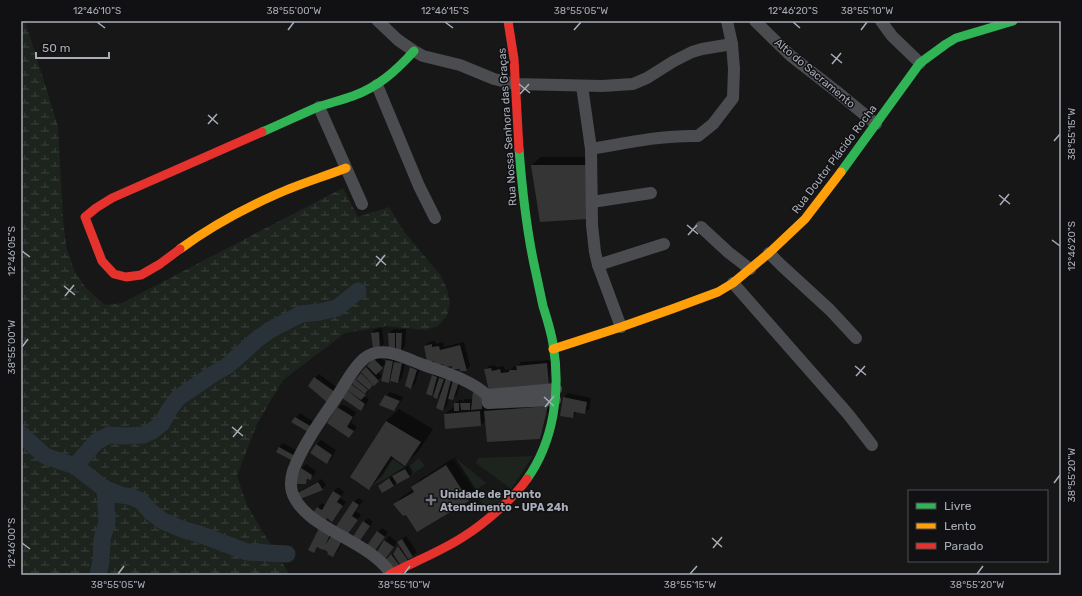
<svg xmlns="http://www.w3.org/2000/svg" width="1082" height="596" font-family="Rubik,sans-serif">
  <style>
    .grass { fill: #1d241e }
    .wetland { fill: url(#wetland-marsh) }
    .shadow { fill: #0007 }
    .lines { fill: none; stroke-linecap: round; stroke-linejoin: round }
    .river { stroke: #2a3239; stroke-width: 17 }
    .building { fill: #353536 }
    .street { stroke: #4b4c50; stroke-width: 12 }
    .fast { stroke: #30b455; stroke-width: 9 }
    .slow { stroke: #ff9f0a; stroke-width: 9 }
    .jam { stroke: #e5322d; stroke-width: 9 }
    .ticks { fill: none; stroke: #a8adb8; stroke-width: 1.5 }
    .poi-dot { fill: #757880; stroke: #111113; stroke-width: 1.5 }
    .labels { text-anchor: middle; stroke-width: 3; stroke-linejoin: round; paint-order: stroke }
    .street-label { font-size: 11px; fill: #a8adb8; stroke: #111113 }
    .poi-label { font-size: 11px; font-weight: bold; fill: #a8adb8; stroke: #111113; text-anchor: start }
    .neatline { fill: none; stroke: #a8adb8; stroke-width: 1.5 }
    .ticks-label { font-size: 10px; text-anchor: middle; fill: #a8adb8 }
  </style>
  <defs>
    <pattern id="wetland-marsh" width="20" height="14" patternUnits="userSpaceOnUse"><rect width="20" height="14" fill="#1d241e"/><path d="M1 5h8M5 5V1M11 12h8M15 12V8" fill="none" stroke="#3b413d"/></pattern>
  </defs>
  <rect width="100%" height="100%" fill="#171717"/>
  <!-- grass -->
  <g class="grass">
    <path d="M533 456 511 489 476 463 478 458Z"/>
    <path d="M454 457 486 483 474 491 452 458Z"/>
    <path d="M391 458 404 467 373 486Z"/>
    <path d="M419 458 425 466 412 474 407 468Z"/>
    <path d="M492 488 504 497 487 511 478 497Z"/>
  </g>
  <!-- wetland -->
  <path class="wetland" d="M21 21H25L58 126 63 219 66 246 74 270 85 287 105 305 122 303 343 188 358 217 389 207 402 229 441 276 447 289 450 303 447 316 438 326 426 330 386 326 345 333 283 380 257 424 237 476 247 505 264 534 290 575H21Z"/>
  <!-- shadow -->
  <g class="shadow">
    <path d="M541 157H595V210L532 165Z"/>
    <path d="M382 328 384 343 380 347 372 333 376 329Z"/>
    <path d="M394 329H398V331L401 329H406L405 346 401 351 397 347 394 349 389 333Z"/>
    <path d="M435 341 436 344 443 342 444 347 464 342 470 366 466 370 452 365 425 346 429 342Z"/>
    <path d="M378 355 386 363V360L391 356 396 357V361L399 358 406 359 402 378 398 382 391 380 388 382 386 363 378 372 382 376 368 390 369 391 364 396 369 399 365 406 361 410 347 391Z"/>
    <path d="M551 360 549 384 485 370 489 366 495 365 496 367 504 366 505 370 512 369 514 366H518L521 362Z"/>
    <path d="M415 363 421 365 415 384 411 388V367Z"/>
    <path d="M437 372 441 373 439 378 444 374 462 378 457 395 452 399 449 398 447 406 443 410 442 393 437 397 435 391 431 395 432 376Z"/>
    <path d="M319 374 338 388 328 401 315 378Z"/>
    <path d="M474 391 486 406V410L493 403 556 397 554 412 486 420 481 425 445 414 452 408H455V404L459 400H462L463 402 465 399H473Z"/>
    <path d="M390 392 403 397 398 406 394 410 386 396Z"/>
    <path d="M568 393 591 398 589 409 584 413 577 412 572 417 564 397Z"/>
    <path d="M342 404 356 412 351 423 357 427 349 437 338 408Z"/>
    <path d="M399 409 433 429 418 452 405 464 394 457 382 476 369 488 386 421Z"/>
    <path d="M300 413 315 423 312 427 293 422Z"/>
    <path d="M321 440 336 450 331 459 327 463 311 453 317 444Z"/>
    <path d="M283 443 299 452 293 459 279 447Z"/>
    <path d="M455 457 477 491 468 500 417 530 406 513 394 504 403 496 414 489 413 487 421 479Z"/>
    <path d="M306 464 316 471 314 475 305 483 298 477 302 468Z"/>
    <path d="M409 465 413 472 409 476 397 482 393 486H379L383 482Z"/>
    <path d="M322 479 326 485 322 489 299 493 304 489Z"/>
    <path d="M338 487 344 492 340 498 346 502 336 517 332 521 328 517 325 520 318 507 322 503 326 506 334 491Z"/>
    <path d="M358 498 363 501 356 511 361 515 347 534 354 502Z"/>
    <path d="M368 518 373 522 362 537 353 538 364 522Z"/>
    <path d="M382 528 388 532 378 547 374 551 378 532Z"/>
    <path d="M336 531 346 537 337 552 333 556 329 551 318 547 314 552 309 549Z"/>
    <path d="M389 536 397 542 388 555 385 541Z"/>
    <path d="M406 536 417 552 402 565 386 561 401 545 398 542Z"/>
  </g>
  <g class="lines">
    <!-- river -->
    <g class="river">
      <path d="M21 434 45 456 75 466 105 489 121 495 132 497 141 501 151 512 163 521 184 530 199 534 247 552 287 554"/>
      <path d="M75 466 96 442 109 435 125 436 143 435 152 431 162 423 169 410 178 398 210 376 227 366 242 353 255 341 270 330 301 314 320 312 337 308 358 291"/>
      <path d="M98 575 101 562 102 539 107 522 105 489"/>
    </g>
  </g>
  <!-- building -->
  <g class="building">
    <path d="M531 165H587V219L540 222Z"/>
    <path d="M379 332 380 348 373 349 371 333Z"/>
    <path d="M388 333H395V350L389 349Z"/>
    <path d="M396 333H402L401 352 396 351Z"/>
    <path d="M432 344V347L439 346 440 350 460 345 467 371H460V369H452V366L444 367 443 364 435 365 434 361 427 362 424 346Z"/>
    <path d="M373 358 383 368 376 375 367 366Z"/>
    <path d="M386 360 393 361 389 383 381 381Z"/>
    <path d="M394 362 402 363 398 383 390 381Z"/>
    <path d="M547 363 549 385 489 391 484 369 491 368 492 371 500 369 501 373 509 372V370H517L516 366Z"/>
    <path d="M366 367 379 381 374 386 361 372Z"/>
    <path d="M410 367 417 370 411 389 405 386Z"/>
    <path d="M361 373 373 385 369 390 356 379Z"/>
    <path d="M432 375 437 377 432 396 426 394Z"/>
    <path d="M314 377 335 392 328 403 308 386Z"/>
    <path d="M439 378 444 379 437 399 433 397Z"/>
    <path d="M446 378 451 380 443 411 436 408Z"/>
    <path d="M355 379 368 390 365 394 352 384Z"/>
    <path d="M453 380 459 382 453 400 448 399Z"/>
    <path d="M351 384 366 395 361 400 347 390Z"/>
    <path d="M347 390 365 404 361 411 342 398Z"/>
    <path d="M473 391 483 396 482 409 471 410Z"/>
    <path d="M385 395 400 401 394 411 379 405Z"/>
    <path d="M563 397 587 402 585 414 574 412 573 418 560 416Z"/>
    <rect x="454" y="403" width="5" height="8"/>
    <path d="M460 403H470V410H461Z"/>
    <path d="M548 406 540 439 487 442 484 411Z"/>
    <path d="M337 407 353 417 347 427 354 431 349 438 327 423Z"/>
    <path d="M480 411 481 426 445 429 444 414Z"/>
    <path d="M295 417 312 427 308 432 291 422Z"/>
    <path d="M386 421 421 442 405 466 391 456 369 490 350 477Z"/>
    <path d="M316 444 332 455 327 464 310 453Z"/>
    <path d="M279 447 295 456 293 461 276 452Z"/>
    <path d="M446 465 469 501 417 532 406 515 403 516 393 504 414 492 411 487Z"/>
    <path d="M301 468 312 475 311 480 307 479 306 484H296L297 477Z"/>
    <path d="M405 469 410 477 397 484 392 476Z"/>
    <path d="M389 478 394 486 382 493 378 486Z"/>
    <path d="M318 482 323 490 300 499 298 493Z"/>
    <path d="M333 491 341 496 337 502 343 506 332 522 327 518 325 522 313 513 317 507 322 510Z"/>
    <path d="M353 501 359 505 352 516 358 520 347 535 335 528Z"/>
    <path d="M363 521 370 526 359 542 352 538Z"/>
    <path d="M319 528 330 535 325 545 332 535 342 541 333 557 327 554 328 552 323 549V550L317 547 314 553 308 550Z"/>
    <path d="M377 531 385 537 374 552 366 547Z"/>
    <path d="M402 539 413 557 408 559 397 542Z"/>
    <path d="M384 540 394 547 384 561 375 555Z"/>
    <path d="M398 546 409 562 401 566 393 554Z"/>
    <path d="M391 554 400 566 392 570 385 561Z"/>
  </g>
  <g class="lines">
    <!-- street -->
    <g class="street">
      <path d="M378 21 398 40 414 51 423 56 460 65 494 79 515 84 602 86 633 84 647 78 674 61 692 52 702 49 732 44"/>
      <path d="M755 21 791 56 836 91 876 124"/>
      <path d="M881 21 892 36 920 63"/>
      <path d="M377 85 419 186 435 218"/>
      <path d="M582 86 591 149 592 225 595 252 598 265 621 327"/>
      <path d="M319 107 362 204"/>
      <path d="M591 149C626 143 662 135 698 136L713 124 733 98 734 69 732 44 727 21"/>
      <path d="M592 202 651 193"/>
      <path d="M701 227 728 252 750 269"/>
      <path d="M769 253 781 265 830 310 856 338"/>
      <path d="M598 265 664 244"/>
      <path d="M733 283 848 414 872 445"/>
      <path d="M487 395 488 403 555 400"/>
      <path d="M487 395 556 389"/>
      <path d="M391 574C370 540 304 529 292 492 290 485 291 478 293 471 302 446 321 420 336 398 344 386 358 358 372 354 389 348 409 360 424 365 446 373 469 379 487 395"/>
    </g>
    <!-- fast -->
    <g class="fast">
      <path d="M262 132C281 124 299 115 318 107 329 103 342 100 353 96 378 87 396 71 414 51"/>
      <path d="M519 149C522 188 526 226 534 264 537 278 540 292 543 306 547 319 551 331 553 344 561 390 554 441 527 479"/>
      <path d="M841 172 920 63 946 44 956 38 1013 21"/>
    </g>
    <!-- slow -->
    <g class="slow">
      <path d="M180 249C210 227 243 209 277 194 299 184 323 177 346 168"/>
      <path d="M553 349 621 327 672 309 718 292 733 283 769 253 805 219 841 172"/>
    </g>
    <!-- jam -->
    <g class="jam">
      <path d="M508 21 514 59 519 149"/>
      <path d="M180 249 160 264 141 275 126 277 114 274 102 261 85 217 96 208 112 198 262 132"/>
      <path d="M389 575C413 562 440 552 463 537 484 524 513 499 527 479"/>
    </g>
  </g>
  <!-- ticks -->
  <path class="ticks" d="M97 22 105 28M445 22 453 28M793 22 800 28M288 30 294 22M574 30 581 22M861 30 867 22M831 54 842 63M832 64 841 53M519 84 530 93M520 94 529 84M208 115 218 124M208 124 217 114M1054 141 1060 134M999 195 1010 204M1000 205 1009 194M687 225 698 234M688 235 697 225M1052 240 1060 246M22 251 30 257M376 256 386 265M376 266 385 255M64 286 75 295M65 296 74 285M22 347 28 339M855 366 866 375M856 376 865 366M544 397 554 406M545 407 554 396M232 427 243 436M233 437 242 426M1054 483 1060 475M712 538 722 547M22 543 30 549M713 548 722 537M118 574 124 566M404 574 410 566M690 574 697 566M977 574 983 566"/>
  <!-- markers -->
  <path class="poi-dot" d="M429 494h4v4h4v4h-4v4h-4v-4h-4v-4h4z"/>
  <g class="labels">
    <!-- street labels -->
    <g class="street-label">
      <text transform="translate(815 73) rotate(40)" y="4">Alto do Sacramento</text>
      <text transform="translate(507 127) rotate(-94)" y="4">Rua Nossa Senhora das Graças</text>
      <text transform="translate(834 159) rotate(-53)" y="4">Rua Doutor Plácido Rocha</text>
    </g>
    <!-- poi labels -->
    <g class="poi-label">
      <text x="440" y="498">Unidade de Pronto<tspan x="440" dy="13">Atendimento - UPA 24h</tspan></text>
    </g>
  </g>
  <!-- border -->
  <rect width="1082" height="596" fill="none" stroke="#111113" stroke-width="44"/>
  <!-- legend -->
  <rect x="908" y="490" width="140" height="72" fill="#111113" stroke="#4d4f55"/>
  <rect x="916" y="503" width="20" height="6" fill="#30b455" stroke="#4d4f55"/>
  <text x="944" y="510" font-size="12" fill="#a8adb8">Livre</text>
  <rect x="916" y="523" width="20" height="6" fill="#ff9f0a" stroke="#4d4f55"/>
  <text x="944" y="530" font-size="12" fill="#a8adb8">Lento</text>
  <rect x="916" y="543" width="20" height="6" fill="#e5322d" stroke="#4d4f55"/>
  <text x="944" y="550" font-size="12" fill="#a8adb8">Parado</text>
  <!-- scale -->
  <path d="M36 52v6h73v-6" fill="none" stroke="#a8adb8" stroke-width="2"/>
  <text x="42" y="52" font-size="12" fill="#a8adb8" stroke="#111113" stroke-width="3" paint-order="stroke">50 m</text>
  <rect x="22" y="22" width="1038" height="552" class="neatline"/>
  <g class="ticks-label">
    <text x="97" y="14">12°46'10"S</text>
    <text x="294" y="14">38°55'00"W</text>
    <text x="445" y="14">12°46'15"S</text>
    <text x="581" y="14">38°55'05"W</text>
    <text x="793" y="14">12°46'20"S</text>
    <text x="867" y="14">38°55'10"W</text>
    <text transform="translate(1071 134) rotate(-90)" y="4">38°55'15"W</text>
    <text transform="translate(1071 246) rotate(-90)" y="4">12°46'20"S</text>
    <text transform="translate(11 251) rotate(-90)" y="4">12°46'05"S</text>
    <text transform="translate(11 347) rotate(-90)" y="4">38°55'00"W</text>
    <text transform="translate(1071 475) rotate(-90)" y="4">38°55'20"W</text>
    <text transform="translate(11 543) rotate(-90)" y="4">12°46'00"S</text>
    <text x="118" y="588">38°55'05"W</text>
    <text x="404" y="588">38°55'10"W</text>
    <text x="690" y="588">38°55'15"W</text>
    <text x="977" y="588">38°55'20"W</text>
  </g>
</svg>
